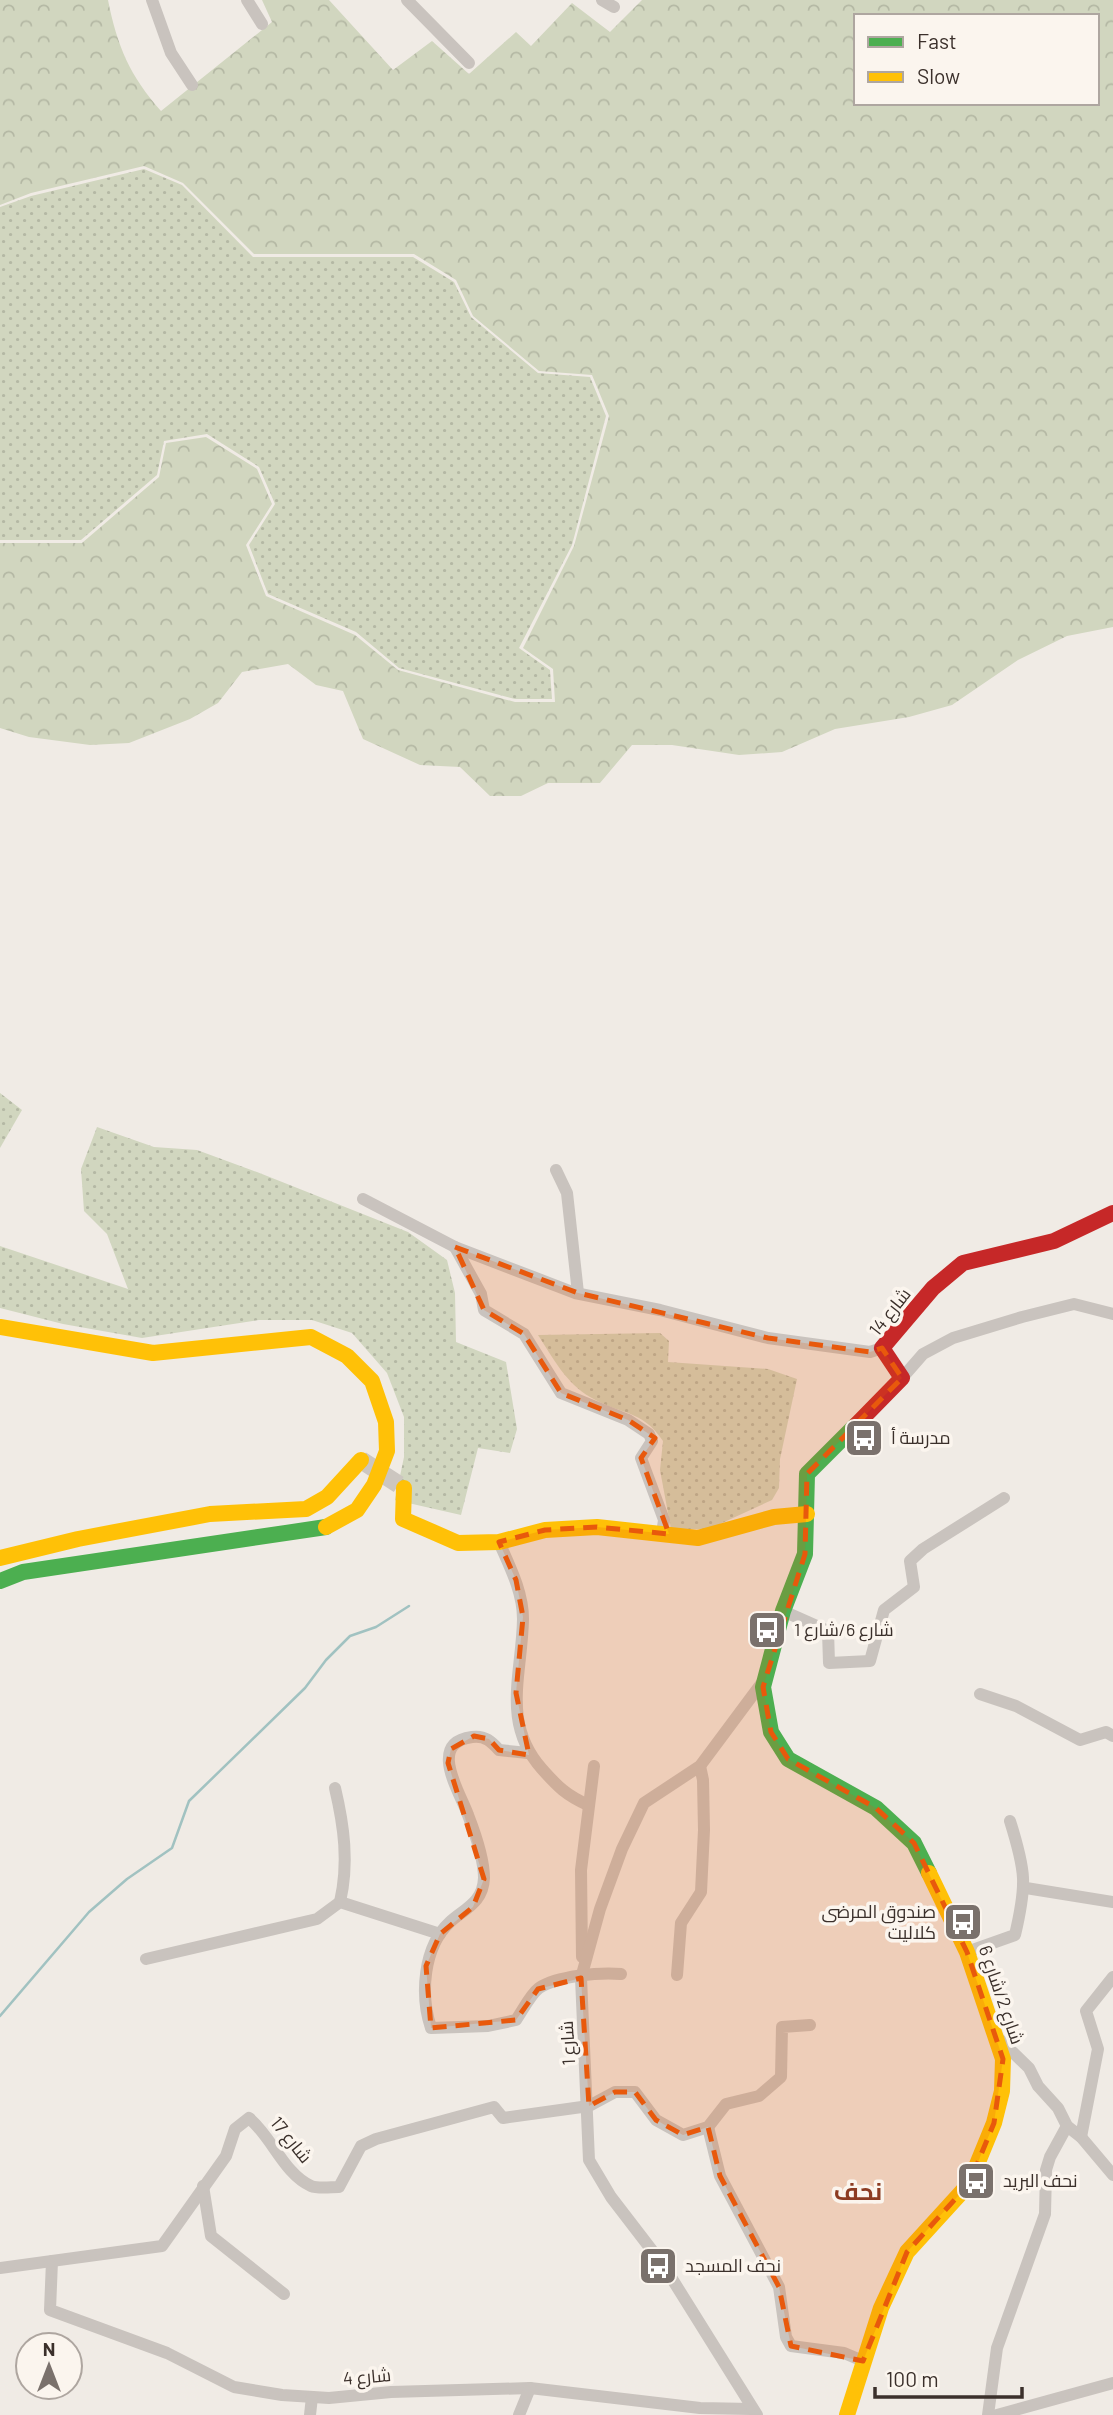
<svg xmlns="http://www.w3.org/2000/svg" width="1113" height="2415" font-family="Barlow,Cairo,sans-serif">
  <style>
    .grass { fill: url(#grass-dots) }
    .forest { fill: url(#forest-crowns); fill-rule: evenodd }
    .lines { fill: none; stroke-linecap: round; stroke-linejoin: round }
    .stream { stroke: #a1c2c1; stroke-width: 2.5 }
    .secondary-tunnel { stroke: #ccc6c0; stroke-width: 18; stroke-dasharray: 18 9; stroke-linecap: butt }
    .street { stroke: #c9c3be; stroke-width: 12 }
    .fast { stroke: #4caf50; stroke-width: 16 }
    .slow { stroke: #ffc107; stroke-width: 16 }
    .jam { stroke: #c62828; stroke-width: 16 }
    .marked { fill: #e8590c; fill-opacity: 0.2; stroke: #e8590c; stroke-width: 5; stroke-dasharray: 14 9; stroke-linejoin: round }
    .labels { text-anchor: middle; stroke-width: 7; stroke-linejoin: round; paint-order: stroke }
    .street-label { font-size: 18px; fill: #3b302b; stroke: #fbf5ee }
    .poi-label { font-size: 18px; fill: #3b302b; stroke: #fbf5ee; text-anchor: start }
    .district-label { font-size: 24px; font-weight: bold; fill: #8c3b22; stroke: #fbf5ee }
  </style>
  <defs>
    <pattern id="grass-dots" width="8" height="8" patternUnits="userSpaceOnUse" patternTransform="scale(1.75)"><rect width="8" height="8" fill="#d1d6bf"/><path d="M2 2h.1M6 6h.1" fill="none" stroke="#b4b8a4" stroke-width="1.8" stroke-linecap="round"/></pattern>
    <pattern id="forest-crowns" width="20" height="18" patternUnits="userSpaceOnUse" patternTransform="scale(1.75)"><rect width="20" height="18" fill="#d1d6bf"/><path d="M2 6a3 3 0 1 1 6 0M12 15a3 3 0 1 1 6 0" fill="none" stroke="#b4b8a4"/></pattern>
  </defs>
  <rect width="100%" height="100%" fill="#f0ebe5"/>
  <!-- grass -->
  <g class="grass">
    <path d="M144 169 182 185 253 257H413L454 282 471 317 538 373 590 377 606 416 572 545 519 648 550 670 552 699H515L399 668 356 632 268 594 249 545 275 504 259 467 207 434 164 441 157 475 81 540H0V207L31 196Z"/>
    <path d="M0 1093 22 1110 0 1148Z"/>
    <path d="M97 1127 154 1147 197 1150 257 1172 408 1232 447 1260 455 1293 456 1342 506 1362 517 1429 510 1453 478 1448 461 1515 395 1500 404 1457V1417L387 1373 352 1333 312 1320H259L142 1338 63 1324 0 1308V1246L128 1289 107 1234 84 1211 81 1169Z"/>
    <path d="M660 1333 669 1341 668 1362 768 1369 797 1379 780 1459 779 1488 772 1500 709 1529H671L660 1470 663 1441C642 1409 620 1415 590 1397 566 1383 553 1358 538 1335Z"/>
  </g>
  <!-- forest -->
  <path class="forest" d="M0 0H108C117 46 130 76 161 111L272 22 262 0H329L393 70 432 41 469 74 516 32 531 46 572 3 610 32 642 0H1113V627L1067 636 1018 660 952 705 909 717 835 729 782 752 739 755 672 745H632L600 783H548L521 796H490L460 767 420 765 363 739 343 691 316 685 288 664 242 672 218 703 190 719 129 743 90 745 29 737 0 728V543H82L159 477 166 443 206 437 257 469 272 504 246 545 266 596 355 635 398 670 515 702H555L553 669 523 648 574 546 609 416 592 375 539 371 473 316 456 280 414 254H254L183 183 144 166 31 193 0 205ZM856 16H1097V103H856Z"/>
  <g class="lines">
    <!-- stream -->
    <path class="stream" d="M0 2016 89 1912 127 1879 172 1848 189 1801 305 1688 326 1660 350 1636 376 1627 409 1606"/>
    <!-- secondary-tunnel -->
    <path class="secondary-tunnel" d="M361 1460 404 1488"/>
    <!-- street -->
    <g class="street">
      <path d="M152 0 171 53 192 85"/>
      <path d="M247 0 262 24"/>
      <path d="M407 0 469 63"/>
      <path d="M602 0 614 7"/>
      <path d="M556 1170 567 1193 578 1293"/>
      <path d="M363 1199 455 1247 575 1293 660 1310 768 1338 870 1352 882 1348"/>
      <path d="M455 1247 481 1294 484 1310 524 1334 561 1393 628 1420 649 1434 652 1441 641 1458 664 1520 662 1534"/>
      <path d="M902 1378 923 1354 953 1338 1022 1317 1074 1304 1113 1314"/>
      <path d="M499 1542C510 1567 523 1592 523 1619 522 1675 501 1723 542 1769 558 1787 566 1795 588 1805"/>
      <path d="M783 1611 828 1631 829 1663 870 1661 884 1610 914 1587 910 1561 923 1549 1004 1498"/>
      <path d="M980 1694 1016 1706 1080 1740 1106 1732 1113 1736"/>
      <path d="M528 1753 499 1750C492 1742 485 1735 472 1737 427 1743 460 1792 468 1815 475 1833 484 1860 484 1878 483 1903 464 1909 450 1922 423 1947 420 1995 431 2028L488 2026 516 2020C523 2010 530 1995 539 1988 557 1976 600 1972 621 1974"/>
      <path d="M335 1788C344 1826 349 1863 340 1902"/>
      <path d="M1026 1888 1113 1902"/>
      <path d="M967 1952 1015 1935C1027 1884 1026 1872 1010 1821"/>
      <path d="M582 1957 581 1870 594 1766"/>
      <path d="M146 1959 317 1919 340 1902 440 1934"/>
      <path d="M677 1975 681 1923 701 1892 704 1830 703 1780 700 1766"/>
      <path d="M995 2035 1029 2068 1038 2086 1058 2108 1067 2126 1081 2137 1113 2175"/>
      <path d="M708 2127 720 2176 779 2287 786 2337 791 2346 844 2353 863 2361"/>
      <path d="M1081 2137 1098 2049 1086 2011 1113 1977"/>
      <path d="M203 2186 211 2236 284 2294"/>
      <path d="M52 2261 50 2310 167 2353 234 2387 282 2395 329 2398 391 2392 530 2388 700 2408 751 2409"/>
      <path d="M0 2268 162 2246 226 2156 235 2129 249 2118C272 2137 284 2174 311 2186 318 2189 331 2187 339 2187L361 2146 376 2139 494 2107 503 2118 589 2106 615 2092H635L656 2120 683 2135 708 2127 726 2104 759 2096 781 2077 782 2027 810 2025"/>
      <path d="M310 2415 312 2397"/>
      <path d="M519 2415 530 2388"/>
      <path d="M757 2415 664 2266 611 2197 589 2160 581 1978 600 1909 622 1849 644 1803 700 1766 764 1680"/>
      <path d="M988 2415 997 2348 1045 2214 1046 2170 1050 2157 1067 2126"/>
      <path d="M997 2415 1113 2383"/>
    </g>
    <!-- fast -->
    <g class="fast">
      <path d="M856 1425 807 1474 805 1554 783 1611 763 1687 771 1732 788 1759 876 1808 914 1843 929 1873"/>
      <path d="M0 1581 23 1572 326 1527"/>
    </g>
    <!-- slow -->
    <g class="slow">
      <path d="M0 1327 153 1353 311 1337 347 1356 372 1381 386 1422 387 1451 374 1485 357 1510 326 1527"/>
      <path d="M404 1488 403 1519 458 1543 499 1542 545 1530 597 1527 698 1538 774 1517 807 1514"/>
      <path d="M0 1558 78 1539 210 1514 306 1509 327 1497 361 1460"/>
      <path d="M847 2415 881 2308 907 2252 969 2184 994 2123 1002 2091 1003 2059 967 1952 929 1873"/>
    </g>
    <!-- jam -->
    <path class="jam" d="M856 1425 902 1378 882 1348 933 1288 963 1263 1054 1241 1113 1213"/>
  </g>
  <!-- marked area -->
  <path class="marked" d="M455 1247 578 1293 768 1338 870 1352 882 1348 902 1378 807 1474 805 1554 763 1687 771 1732 788 1759 876 1808 914 1843 967 1952 1003 2059 994 2123 969 2184 907 2252 863 2361 791 2346 779 2287 720 2176 708 2127 683 2135 656 2120 635 2092H615L589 2106 581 1978 538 1989 516 2020 431 2028 426 1966 440 1934 473 1907 484 1879 448 1763 451 1749 474 1736 489 1739 499 1750 529 1755 516 1693 523 1617 516 1580 499 1542 545 1530 597 1527 669 1534 641 1458 655 1438 628 1420 561 1393 524 1334 484 1310Z"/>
  <!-- icons -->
  <defs>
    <symbol id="bus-square" viewBox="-11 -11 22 22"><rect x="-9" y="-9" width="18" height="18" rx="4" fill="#7a716c" stroke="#fbf5ee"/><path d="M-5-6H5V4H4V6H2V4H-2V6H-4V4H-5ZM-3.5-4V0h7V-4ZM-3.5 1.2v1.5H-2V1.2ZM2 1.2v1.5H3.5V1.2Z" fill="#fff"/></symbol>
  </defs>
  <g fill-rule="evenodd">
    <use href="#bus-square" x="842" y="1416" width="44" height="44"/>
    <use href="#bus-square" x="745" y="1608" width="44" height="44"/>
    <use href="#bus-square" x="941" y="1900" width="44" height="44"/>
    <use href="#bus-square" x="954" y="2159" width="44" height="44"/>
    <use href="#bus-square" x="636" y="2244" width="44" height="44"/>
  </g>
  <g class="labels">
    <!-- street labels -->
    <g class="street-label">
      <text transform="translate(890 1312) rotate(-52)" y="6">شارع 14</text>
      <text transform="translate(1001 1995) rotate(71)" y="6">شارع 2/شارع 6</text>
      <text transform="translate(568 2043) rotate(-93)" y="6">شارع 1</text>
      <text transform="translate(291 2140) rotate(51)" y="6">شارع 17</text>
      <text transform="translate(367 2377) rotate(-5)" y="6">شارع 4</text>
    </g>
    <!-- poi labels -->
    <g class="poi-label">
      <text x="891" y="1444">مدرسة أ</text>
      <text x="794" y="1636">شارع 6/شارع 1</text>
      <text x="936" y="1918" text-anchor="end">صندوق المرضى<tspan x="936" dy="21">كلاليت</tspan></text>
      <text x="1003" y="2187">نحف البريد</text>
      <text x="685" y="2272">نحف المسجد</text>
    </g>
    <!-- district labels -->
    <g class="district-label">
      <text x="858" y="2200">نحف</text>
    </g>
  </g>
  <!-- legend -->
  <rect x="854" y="14" width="245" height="91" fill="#fbf5ee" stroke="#aea6a0" stroke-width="2"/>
  <rect x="868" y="37" width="35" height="10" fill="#4caf50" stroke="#aea6a0" stroke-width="2"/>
  <text x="917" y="49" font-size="21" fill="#3b302b">Fast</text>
  <rect x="868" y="72" width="35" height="10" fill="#ffc107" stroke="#aea6a0" stroke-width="2"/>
  <text x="917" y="84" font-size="21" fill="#3b302b">Slow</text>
  <!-- north arrow -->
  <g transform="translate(49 2366)"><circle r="33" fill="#fbf5ee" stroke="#aea6a0" stroke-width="2"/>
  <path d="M0-5L12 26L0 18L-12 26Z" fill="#7a716c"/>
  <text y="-10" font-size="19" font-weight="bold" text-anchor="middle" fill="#3b302b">N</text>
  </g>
  <!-- scale -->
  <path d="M875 2387v10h147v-10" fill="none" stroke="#3b302b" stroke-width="3.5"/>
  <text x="886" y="2387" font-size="21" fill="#3b302b" stroke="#fbf5ee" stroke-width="5" paint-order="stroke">100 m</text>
</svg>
